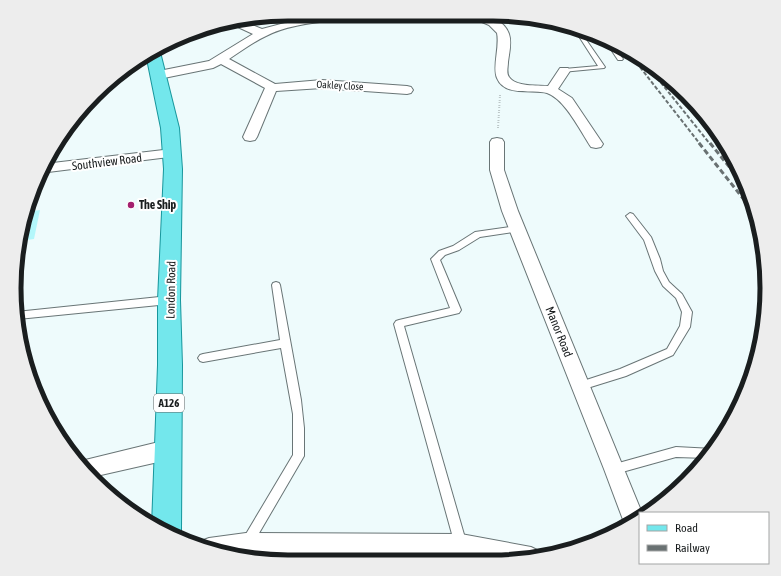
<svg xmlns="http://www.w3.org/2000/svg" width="781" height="576" font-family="'Asap Condensed',sans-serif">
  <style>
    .green { fill: #b3f7fb }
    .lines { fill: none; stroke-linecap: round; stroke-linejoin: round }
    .service-casing { stroke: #697576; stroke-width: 2 }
    .minor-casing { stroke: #697576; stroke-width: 2 }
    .primary-casing { stroke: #17969c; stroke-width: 2 }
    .path { stroke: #8b9495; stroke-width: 2; stroke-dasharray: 0.5 2; stroke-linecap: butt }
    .service { fill: #fff; fill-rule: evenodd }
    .minor { fill: #fff; fill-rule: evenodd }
    .primary { fill: #73e7ec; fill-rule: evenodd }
    .rail-far1 { stroke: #697172; stroke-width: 2; stroke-dasharray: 4 2; stroke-linecap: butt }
    .rail { stroke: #697172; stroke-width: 3; stroke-dasharray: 5.5 3; stroke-linecap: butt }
    .poi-dot { fill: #a4206e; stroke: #fff; stroke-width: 1.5 }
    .labels { text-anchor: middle; stroke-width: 4; stroke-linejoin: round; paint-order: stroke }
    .far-street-label { font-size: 10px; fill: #1a1e1f; stroke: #fff }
    .shield { fill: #fff; stroke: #5f6262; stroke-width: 1 }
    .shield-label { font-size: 11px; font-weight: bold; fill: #1a1e1f }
    .street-label { font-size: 12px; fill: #1a1e1f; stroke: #fff }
    .poi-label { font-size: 12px; font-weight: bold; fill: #1a1e1f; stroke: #fff; text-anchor: start }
    .rim { fill: none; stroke: #1a1e1f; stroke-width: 5 }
  </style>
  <rect width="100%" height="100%" fill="#eefbfc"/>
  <!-- green -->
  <path class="green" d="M40 210 34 239 19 241V234L27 212Z"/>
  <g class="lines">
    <defs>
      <g id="service">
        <path d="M573 27 580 31 605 67 604 68 562 72V70L564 69 598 66Z"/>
        <path d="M606 42 613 46 623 59 622 60H618Z"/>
        <path d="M630 213 633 214 651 237 660 259 663 271 669 282 682 294 692 312 690 327 673 355 626 376 581 390 577 389 576 386 577 383 620 369 667 349 680 326 682 312 676 298 663 286 655 271 644 240 626 216Z"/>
        <path d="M517 226 520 227 521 229 520 231 480 237 459 250 445 255 440 260 461 310 459 313 404 326 467 545 465 549 461 551 457 549 455 545 394 324 396 321 399 320 450 308 431 259 439 251 453 246 475 232Z"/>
        <path d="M276 282 279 283 280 285 301 400 304 428V456L251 547 247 549 243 547 241 543 243 539 293 455V414L281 348 203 362 200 361 198 358 200 355 203 354 280 340 272 285 273 283Z"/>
        <path d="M169 296 172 297 174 300 172 303 169 304 18 319 16 312Z"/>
        <path d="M676 447 713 449 707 458 676 457 615 474 611 473 609 469 611 465 615 464Z"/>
      </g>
      <g id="minor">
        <path d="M333 14H362L357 17C328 22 293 22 266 36 253 42 241 51 229 59L275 84 322 80 407 86 411 87 413 90 411 93 407 94 322 88 276 91 257 137 255 140 250 141 245 140 243 137 265 88 221 64 213 68 159 79 155 78 153 75 155 72 159 71 209 61 253 34 227 22 240 20 262 29 296 20Z"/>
        <path d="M463 14C479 14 503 16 509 34 512 43 509 53 508 62 508 67 506 73 509 77 516 87 537 85 548 86L560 68H568L570 71 558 89 572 98 603 144 601 147 596 148 591 147C581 132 565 99 547 93 532 89 505 97 497 78 492 67 500 47 497 33L489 25Z"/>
        <path d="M497 138 502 139 504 142V170L518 211 642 513H640V517L625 525 604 469 502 211 490 170V142L492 139Z"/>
        <path d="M172 149 177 150 179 153 177 156 40 173 44 164Z"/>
        <path d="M167 440 174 443 177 450 174 457 167 460 92 477 77 462Z"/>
        <path d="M246 533 461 534 531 547 539 551 541 556C516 563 486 562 461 556H242L198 547 201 541 209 538Z"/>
      </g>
      <path id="primary" d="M159 48 179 128 182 169 180 300 182 365 181 532 178 538 152 526 158 365V300L164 169 161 128 146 54Z"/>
    </defs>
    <!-- service casing -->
    <use href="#service" class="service-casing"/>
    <!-- minor casing -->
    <use href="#minor" class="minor-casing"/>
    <!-- primary casing -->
    <use href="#primary" class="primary-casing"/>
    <!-- path -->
    <path class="path" d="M498 128 500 95"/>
    <!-- service -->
    <use href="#service" class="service"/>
    <!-- minor -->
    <use href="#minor" class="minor"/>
    <!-- primary -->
    <use href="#primary" class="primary"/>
    <!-- rail-far1 -->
    <g class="rail-far1">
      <path d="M629 53 700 144"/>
      <path d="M642 59 710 144"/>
    </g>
    <!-- rail -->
    <g class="rail">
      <path d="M699 143 757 216"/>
      <path d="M710 143 747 189"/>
    </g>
  </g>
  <!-- markers -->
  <circle class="poi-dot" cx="131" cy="205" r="4"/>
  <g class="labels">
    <!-- far-street labels -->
    <g class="far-street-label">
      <text transform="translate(340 85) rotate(3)" y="4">Oakley Close</text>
    </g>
    <!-- shield labels -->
    <rect class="shield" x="154" y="394" width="30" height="18" rx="3"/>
    <g class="shield-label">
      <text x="169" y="407">A126</text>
    </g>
    <!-- street labels -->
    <g class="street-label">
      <text transform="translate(107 162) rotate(-7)" y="4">Southview Road</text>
      <text transform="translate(171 290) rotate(-89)" y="4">London Road</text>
      <text transform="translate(559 332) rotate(68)" y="4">Manor Road</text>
    </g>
    <!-- poi labels -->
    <g class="poi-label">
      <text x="139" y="209">The Ship</text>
    </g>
  </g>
  <!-- crop -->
  <path d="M0 0H781V576H0ZM288 21H493A267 267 0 0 1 760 288V288A267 267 0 0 1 493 555H288A267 267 0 0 1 21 288V288A267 267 0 0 1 288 21Z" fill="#ededed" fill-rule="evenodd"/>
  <path class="rim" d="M288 21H493A267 267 0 0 1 760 288V288A267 267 0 0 1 493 555H288A267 267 0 0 1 21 288V288A267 267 0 0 1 288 21Z"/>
  <!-- legend -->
  <rect x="639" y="512" width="130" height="52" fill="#ffffff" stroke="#a3a5a5"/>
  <rect x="647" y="525" width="20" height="6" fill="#73e7ec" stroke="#a3a5a5"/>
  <text x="675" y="532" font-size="12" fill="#1a1e1f">Road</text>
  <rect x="647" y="545" width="20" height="6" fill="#697172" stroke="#a3a5a5"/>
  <text x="675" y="552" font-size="12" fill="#1a1e1f">Railway</text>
</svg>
